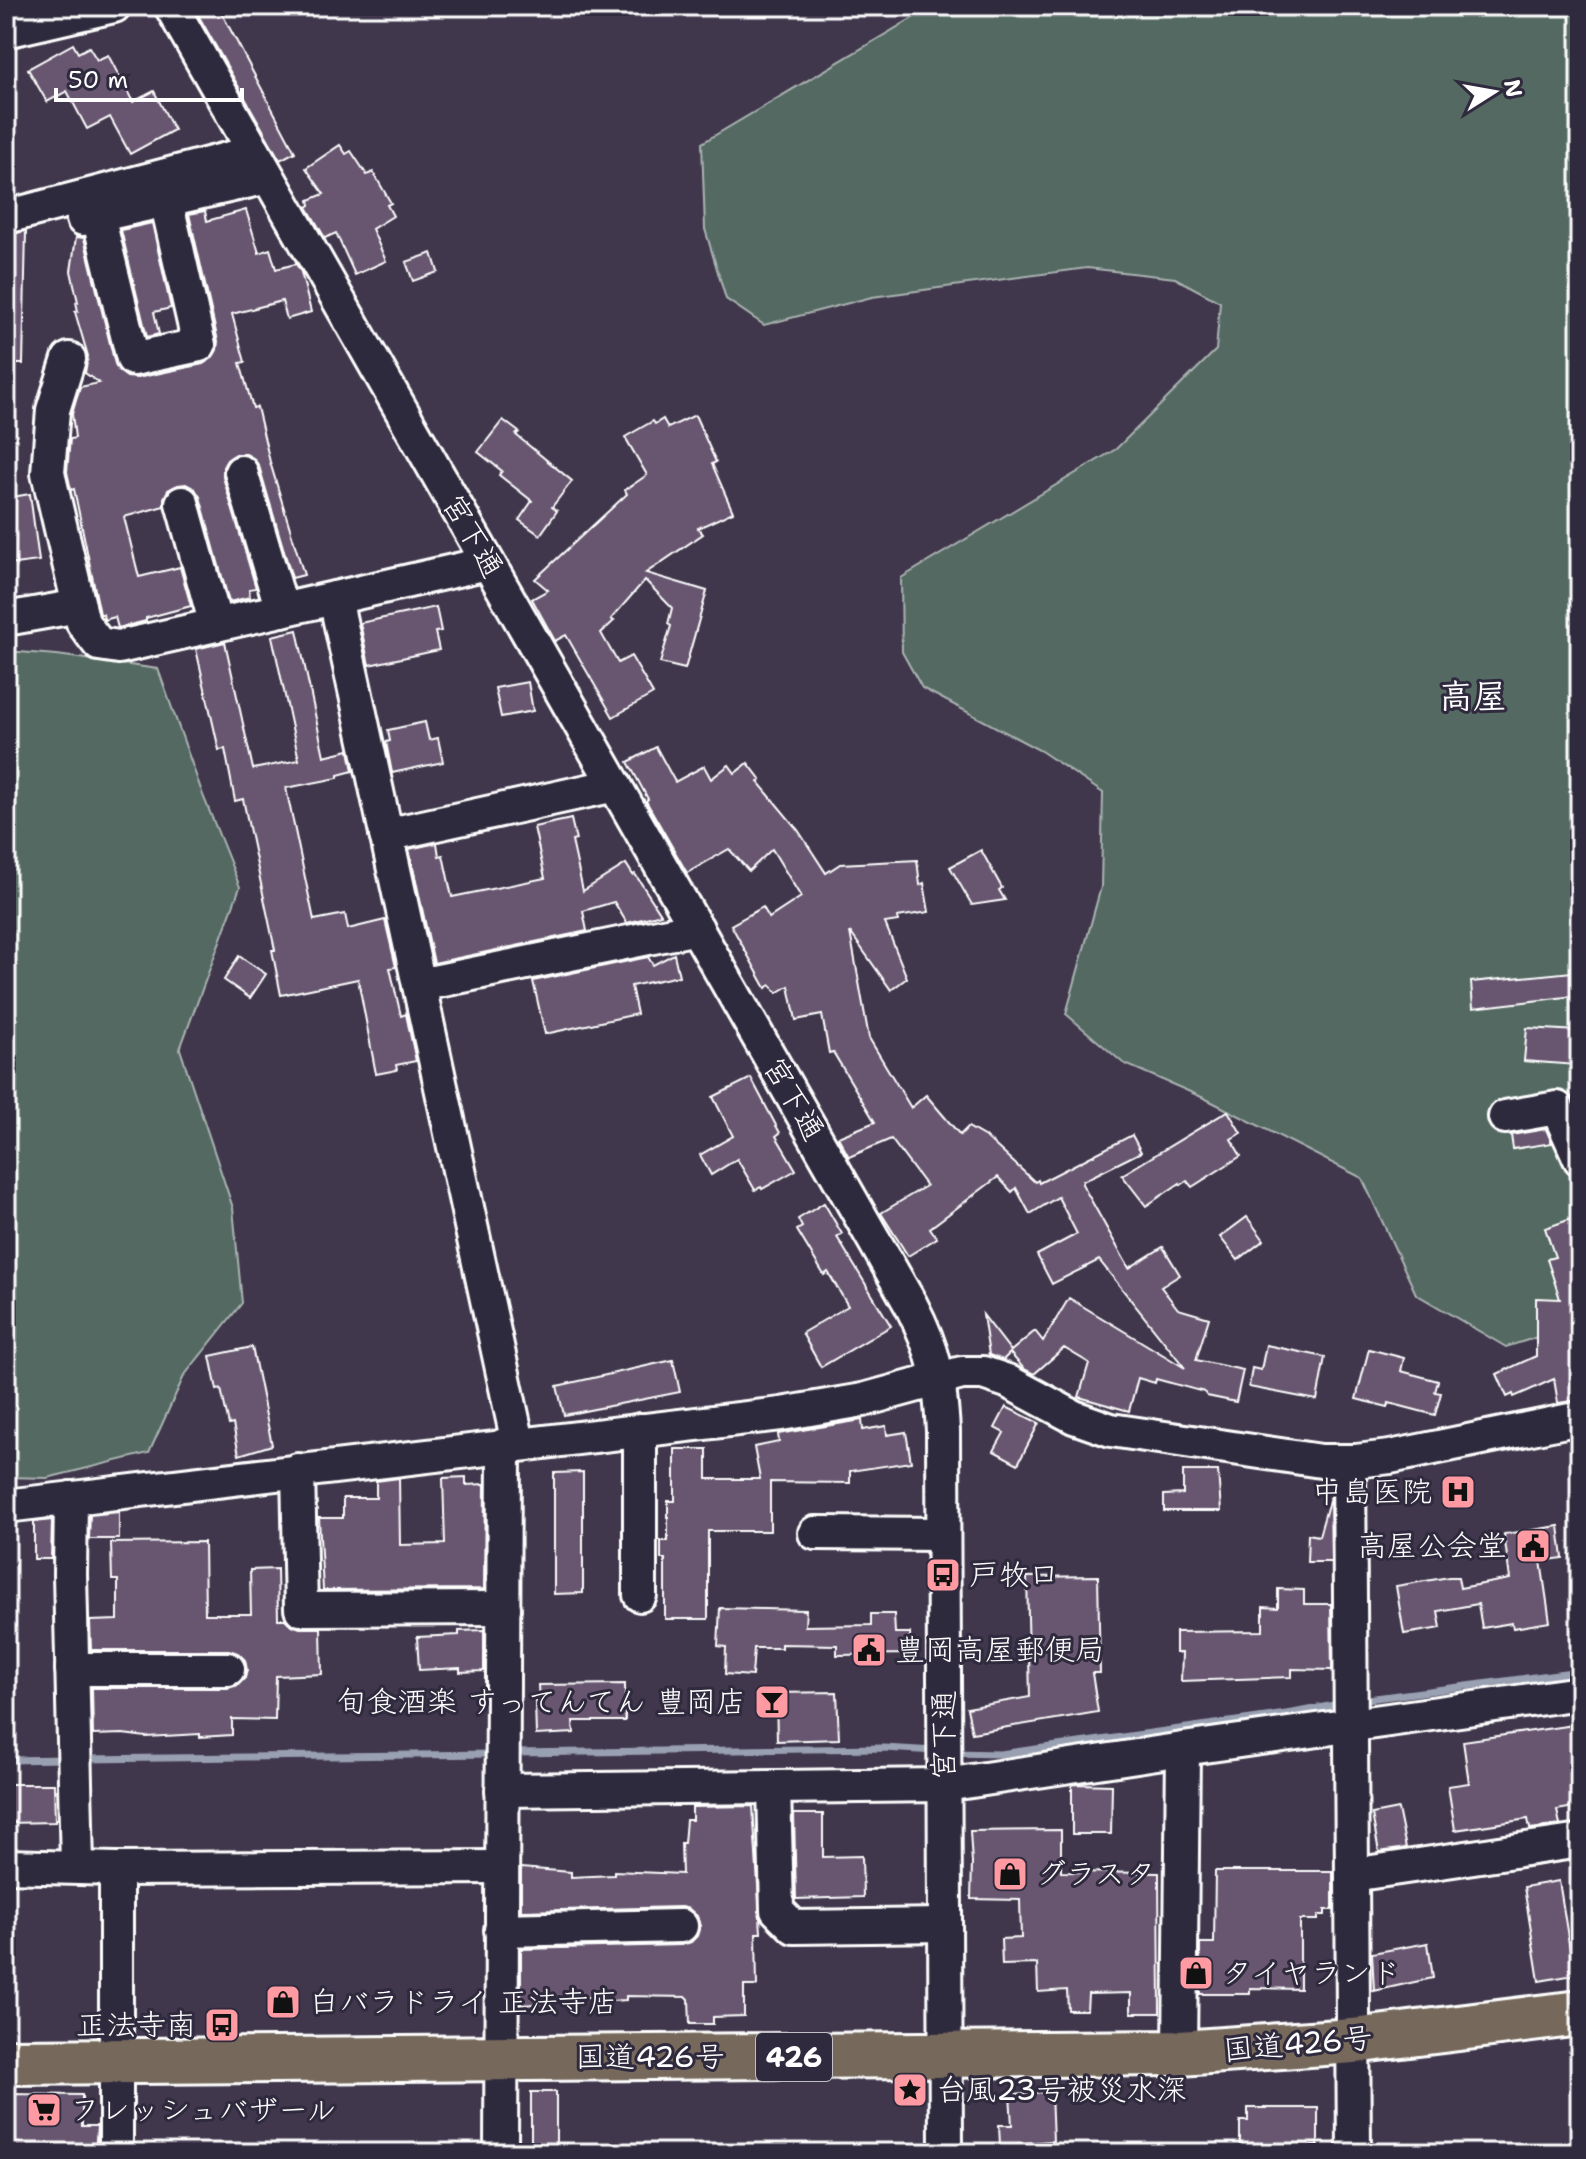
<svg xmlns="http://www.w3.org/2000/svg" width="1586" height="2159" font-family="'Shantell Sans','Klee One',sans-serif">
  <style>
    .green { fill: #556963; stroke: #aab4b1; stroke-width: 2 }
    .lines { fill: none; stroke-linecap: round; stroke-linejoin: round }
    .stream { stroke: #98a0b1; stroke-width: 7 }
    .building { fill: #675670; stroke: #fff; stroke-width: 2 }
    .minor-casing { stroke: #fff; stroke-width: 38 }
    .highway-casing { stroke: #fff; stroke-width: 50 }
    .minor { stroke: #2f2a3d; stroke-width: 32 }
    .highway { stroke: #76695c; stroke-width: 44 }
    .labels { text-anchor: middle; stroke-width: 6; stroke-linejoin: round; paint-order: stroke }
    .shield { fill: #2f2a3d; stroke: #c1bfc5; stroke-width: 2 }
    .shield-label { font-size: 28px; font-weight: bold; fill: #fff }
    .street-label { font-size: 30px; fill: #fff; stroke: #2f2a3d }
    .poi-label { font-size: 30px; fill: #fff; stroke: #2f2a3d; text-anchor: start }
    .quarter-label { font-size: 34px; font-weight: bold; fill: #fff; stroke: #2f2a3d }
  </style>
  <rect width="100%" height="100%" fill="#40374c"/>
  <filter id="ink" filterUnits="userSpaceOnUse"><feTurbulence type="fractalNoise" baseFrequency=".0125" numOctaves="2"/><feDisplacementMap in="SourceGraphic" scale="16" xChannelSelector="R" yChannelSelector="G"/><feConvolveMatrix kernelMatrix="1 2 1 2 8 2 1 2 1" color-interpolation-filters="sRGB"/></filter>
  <g filter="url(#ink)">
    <!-- green -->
    <g class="green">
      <path d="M933 6H1580V1310L1566 1328 1506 1347 1416 1294 1362 1178 1204 1098 1123 1063 1066 1014 1101 887 1103 793 1041 751 922 688 902 652 901 578 1116 449 1216 350 1220 302 1175 278 1087 268 872 297 764 325 726 299 705 229 702 143Z"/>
      <path d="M6 651 57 655 158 669 203 795 240 887 180 1049 233 1208 242 1303 184 1376 149 1453 47 1478 6 1477Z"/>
    </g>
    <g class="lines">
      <!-- stream -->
      <g class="stream">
        <path d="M1360 1700 1580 1671"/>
        <path d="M512 1753 884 1748 936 1751"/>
        <path d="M952 1753 1000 1754 1293 1713 1344 1703"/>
        <path d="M84 1759 496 1754"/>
        <path d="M6 1760 68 1759"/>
      </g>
    </g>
    <!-- building -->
    <g class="building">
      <path d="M193 6H218L295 152 280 160Z"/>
      <path d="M73 44 78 53 89 47 97 60 108 55 133 102 154 91 174 130 130 154 110 117 87 129 67 91 47 102 28 69Z"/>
      <path d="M340 145 346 154 351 151 367 175 373 172 391 203 387 205 393 216 372 229 386 261 355 275 336 233 325 238 307 207 310 205 309 200 324 194 306 168Z"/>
      <path d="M246 210 259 253 270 249 276 269 296 264 301 272 311 312 287 319 282 301 232 314 245 362 240 363 253 408 257 407 270 462 304 575 292 578 259 466 253 458 246 454H236L227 460 223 467V477L256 588 249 589 250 597 229 602 200 497 195 489 186 484 178 485 168 490 164 498V506L124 517 139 577 180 567 191 606 146 618V621L118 628 115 617 104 620 103 614H100L74 489 71 490 67 472 70 439 75 438 72 414 80 387 99 383 85 373 88 356 75 312 78 311 76 302H78L71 271 76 237 84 238 115 364 119 371 127 377 137 378 203 364 212 358 217 350 218 341 189 214 205 211 207 221Z"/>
      <path d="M152 223 171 308 154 312 159 334 147 337 121 230Z"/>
      <path d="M26 231 23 364H6V235Z"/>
      <path d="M432 253 438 272 413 281 406 262Z"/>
      <path d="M695 415 716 462 712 464 733 512 698 528 703 534 646 573 707 591 685 669 660 663 671 626 668 624 672 608 645 580 611 619 614 621 601 633 618 663 631 656 653 694 613 717 566 635 555 641 532 599 548 590 535 579 627 494 625 490 647 475 625 437 653 421 655 424 663 419 668 428Z"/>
      <path d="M503 420 519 432 516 435 572 481 552 507 557 511 540 535 519 520 532 501 499 475 502 471 478 452Z"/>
      <path d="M30 494 39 561 6 565V498Z"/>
      <path d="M436 607 441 631 435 632 439 650 369 665 360 623Z"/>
      <path d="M297 630 324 756 349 750 353 771 338 775V778L286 788 314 920 345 914 348 929 385 920 396 967 390 968 401 1016 406 1014 416 1061 396 1065 397 1070 376 1074 358 979 281 995 272 950H275L243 799 235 801 225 749 219 750 196 649 225 642 253 769 299 760 272 636Z"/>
      <path d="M528 682 533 711 501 717 495 688Z"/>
      <path d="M425 722 429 740 438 738 443 762 392 773 386 742 390 741 388 730Z"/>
      <path d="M656 747 675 782 704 766 711 779 729 765 735 773 748 763 761 780 758 782 798 830 826 873 840 864 917 860 920 885 924 883 929 912 897 917 898 921 885 923 907 978 891 990 850 932 869 1038 911 1108 926 1095 960 1135 968 1127 987 1138 1035 1182 1038 1180 1039 1183 1132 1135 1141 1152 1083 1181 1082 1184 1129 1268 1163 1247 1180 1275 1161 1287 1178 1309 1209 1318 1196 1360 1243 1370 1236 1402 1207 1396 1204 1392 1156 1379 1155 1383 1138 1378 1129 1411 1079 1397 1089 1363 1064 1348 1034 1374 1024 1369 1010 1353 1003 1360 989 1355 983 1315 1011 1351 1035 1331 1043 1341 1069 1298 1185 1368 1099 1260 1052 1284 1037 1255 1077 1234 1058 1197 1030 1214 1016 1188 1012 1192 998 1177 930 1228 937 1238 908 1256 881 1213 926 1186 891 1139 849 1157 838 1137 875 1122 833 1052 829 1053 822 1015 796 1020 789 986 777 993 771 985 766 988 731 925 763 907 769 918 801 897 772 849 749 871 729 849 687 873 646 801 648 799 628 762Z"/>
      <path d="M571 819 576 840 572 841 583 891 626 864 633 875 635 874 661 914 627 923 614 902 583 911 587 931 434 963 409 849 437 843 439 856 443 855 452 897 545 878 534 827Z"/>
      <path d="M981 850 1002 888 999 890 1005 900 972 905 950 867Z"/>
      <path d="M674 954 679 976 631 986 637 1014 545 1034 533 981 648 957 653 965Z"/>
      <path d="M239 956 266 974 250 998 224 980Z"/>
      <path d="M1572 972 1574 996 1473 1008 1471 982Z"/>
      <path d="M1527 1028 1578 1031 1576 1065 1524 1061Z"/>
      <path d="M751 1078 780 1133 776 1136 796 1170 762 1189 761 1187 755 1190 737 1159 711 1175 700 1155 733 1136 713 1097Z"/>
      <path d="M1228 1111 1241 1133 1231 1139 1241 1156 1192 1187 1187 1181 1181 1185 1180 1183 1146 1206 1122 1175Z"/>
      <path d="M1546 1129 1552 1143 1513 1149 1511 1135Z"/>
      <path d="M824 1203 842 1234 837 1237 891 1326 821 1367 802 1333 848 1306 828 1272 824 1275 797 1230 802 1227 798 1219Z"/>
      <path d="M1580 1216V1346L1576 1347 1570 1336 1580 1385V1400L1558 1403 1554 1379 1514 1397 1513 1394 1507 1397 1497 1374 1536 1356V1298L1560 1299 1547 1259 1555 1257 1545 1228Z"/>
      <path d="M1247 1217 1264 1240 1238 1260 1220 1237Z"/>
      <path d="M1266 1345 1325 1357 1317 1400 1249 1387 1252 1368 1261 1370Z"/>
      <path d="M252 1347 272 1445 239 1455 233 1424 229 1425 221 1389 217 1390 210 1356Z"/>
      <path d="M1369 1349 1404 1358 1401 1371 1438 1381 1435 1392 1441 1393 1435 1415 1389 1403 1388 1407 1356 1399Z"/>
      <path d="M673 1360 680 1392 564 1415 557 1386Z"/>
      <path d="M1006 1407 1039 1423 1018 1464 994 1451 1004 1433 995 1428Z"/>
      <path d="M862 1420 863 1430 886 1426 887 1435 906 1432 911 1462 850 1471V1483L770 1482V1531H708V1619H665V1559H661V1541H668V1501H675V1449H707V1479H760L754 1447 779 1442 778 1434Z"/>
      <path d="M1183 1471H1218L1221 1511H1164V1495L1183 1494Z"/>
      <path d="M583 1472V1593L554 1594V1473Z"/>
      <path d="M466 1477V1485L485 1484 484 1589 323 1590 319 1518H343V1498H376V1481L399 1478 400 1545 445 1544 443 1478Z"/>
      <path d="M1330 1497 1331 1562H1307L1308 1534 1319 1536Z"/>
      <path d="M119 1512V1539H89L90 1515Z"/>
      <path d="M52 1520 51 1559H34V1522Z"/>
      <path d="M1559 1526 1563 1558 1541 1561 1550 1622 1513 1628 1512 1623 1482 1628 1478 1604 1438 1611 1441 1628 1404 1634 1396 1586 1449 1577H1458L1460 1588 1510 1579 1504 1534Z"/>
      <path d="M204 1542 205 1614H251L250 1570 277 1569 278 1619H285L291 1625 300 1628H321L322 1674 276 1676 275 1720 232 1719V1735L200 1737V1734L146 1737 123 1734 93 1735 92 1688H228L238 1685 245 1678 247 1670 245 1660 238 1653 229 1650H91L90 1621 118 1620V1580H112L111 1543Z"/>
      <path d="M1098 1576 1100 1673H1092L1098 1712 972 1733 967 1708 1030 1697 1027 1577Z"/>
      <path d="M1278 1589 1304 1590V1604H1331L1332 1670 1292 1669V1677L1181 1681 1182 1653H1176V1632L1263 1631V1607L1278 1608Z"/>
      <path d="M720 1608 806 1610 805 1626 871 1625V1614H894L895 1633H910L911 1654 837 1655V1645L781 1644V1648H754L752 1676 725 1674 726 1647 718 1646Z"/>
      <path d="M484 1630V1671L460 1672V1668L419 1670 417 1637 459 1635V1631Z"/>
      <path d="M625 1684V1721H573L574 1733 536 1735 535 1702H539L538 1685Z"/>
      <path d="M837 1692 839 1739 777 1741 776 1693Z"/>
      <path d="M1574 1725 1580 1764V1806L1557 1810 1560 1825 1530 1829 1528 1819 1455 1830 1448 1786 1469 1783 1463 1741Z"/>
      <path d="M6 1784H54L55 1822 6 1823Z"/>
      <path d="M1076 1784 1112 1785 1111 1834H1072V1785Z"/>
      <path d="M753 1806 761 1933H756L757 1986H744V2016L713 2017V2024H690L689 1999 687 1997 626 1996V2000L596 2002V1997L550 1998V2003L521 2005V1949L681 1945 691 1942 697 1936 700 1926 697 1916 689 1909 681 1907 521 1911V1868L571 1872V1877L614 1875V1871L682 1874 681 1843H684L686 1820H692V1807Z"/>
      <path d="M1398 1809 1406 1848 1379 1852 1372 1814Z"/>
      <path d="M794 1814H823V1857L862 1856 863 1897 796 1899Z"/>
      <path d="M1061 1830V1872L1159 1873 1160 2013H1131V1993L1088 1994 1087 2010H1068L1067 1990 1038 1992 1037 1964 1002 1965 1001 1939 1021 1938 1020 1900 971 1899 972 1863 970 1831Z"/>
      <path d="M1215 1871H1333V1910H1325V1915H1318V1920H1300V1989L1250 1988V1994H1200V1943H1214Z"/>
      <path d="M1559 1881 1574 1975 1539 1981 1524 1887Z"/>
      <path d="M1428 1943 1433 1978 1374 1991 1372 1953Z"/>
      <rect x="531" y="2092" width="25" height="58"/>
      <path d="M1051 2092 1053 2141 1000 2145 999 2125H1012L1010 2094Z"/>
      <path d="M6 2094 82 2095V2126H97L95 2153H6Z"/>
      <path d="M1248 2108H1318V2146H1240V2121H1248Z"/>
    </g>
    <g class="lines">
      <defs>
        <g id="minor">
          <path d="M171 6 911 1305C935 1351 940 1379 943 1431L946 2153"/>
          <path d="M6 31 114 6"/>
          <path d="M98 216 133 359 199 345 166 200"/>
          <path d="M6 217 254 152"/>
          <path d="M83 219 268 177"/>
          <path d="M69 359 53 410 48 473 83 623 99 644 119 647 488 563"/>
          <path d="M241 472 282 610"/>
          <path d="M182 503 216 625"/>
          <path d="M335 598 419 985 697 928"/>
          <path d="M6 619 79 606"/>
          <path d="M386 835 615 785"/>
          <path d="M419 985 518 1443"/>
          <path d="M1505 1117 1557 1108 1580 1159"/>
          <path d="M1349 1461 1354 2153"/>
          <path d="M298 1470 301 1609 504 1608"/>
          <path d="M71 1498 70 1574 77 1866"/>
          <path d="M6 1506 781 1414 863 1400 962 1373H983L1007 1381 1074 1417 1111 1430 1321 1461H1356L1390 1457 1580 1418"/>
          <path d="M815 1533 943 1534"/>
          <path d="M640 1595V1430"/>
          <path d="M72 1669H228"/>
          <path d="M774 1787 777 1910 794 1927 945 1925"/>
          <path d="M502 1790 945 1785 1183 1749"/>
          <path d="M6 1866 116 1869 502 1867"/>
          <path d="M116 1869V2153"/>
          <path d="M1352 1875 1580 1841"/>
          <path d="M501 1930 681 1926"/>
          <path d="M1180 2053 1183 1749 1580 1693"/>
          <path d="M501 2153 504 1445"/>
        </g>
        <path id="highway" d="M6 2062 1180 2053 1353 2041 1580 2013"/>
      </defs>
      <!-- minor casing -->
      <use href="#minor" class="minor-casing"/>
      <!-- highway casing -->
      <use href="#highway" class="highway-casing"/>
      <!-- minor -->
      <use href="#minor" class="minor"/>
      <!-- highway -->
      <use href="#highway" class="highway"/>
    </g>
  </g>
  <!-- icons -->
  <defs>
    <symbol id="hospital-square" viewBox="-11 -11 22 22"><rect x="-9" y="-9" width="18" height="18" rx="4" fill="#ff9aa2" stroke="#2f2a3d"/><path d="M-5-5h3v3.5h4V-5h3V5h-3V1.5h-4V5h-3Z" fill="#111"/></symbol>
    <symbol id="civic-square" viewBox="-11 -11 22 22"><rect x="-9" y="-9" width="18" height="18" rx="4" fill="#ff9aa2" stroke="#2f2a3d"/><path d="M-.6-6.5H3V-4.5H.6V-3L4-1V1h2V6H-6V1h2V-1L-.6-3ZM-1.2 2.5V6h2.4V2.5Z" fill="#111"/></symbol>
    <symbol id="bus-square" viewBox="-11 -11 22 22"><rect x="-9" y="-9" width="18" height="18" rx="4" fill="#ff9aa2" stroke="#2f2a3d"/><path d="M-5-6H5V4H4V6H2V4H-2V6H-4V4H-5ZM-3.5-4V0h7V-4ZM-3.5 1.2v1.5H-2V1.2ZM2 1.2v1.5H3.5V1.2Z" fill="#111"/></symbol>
    <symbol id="bar-square" viewBox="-11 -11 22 22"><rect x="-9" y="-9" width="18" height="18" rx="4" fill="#ff9aa2" stroke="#2f2a3d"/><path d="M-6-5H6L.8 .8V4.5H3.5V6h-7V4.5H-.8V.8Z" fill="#111"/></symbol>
    <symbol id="shop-square" viewBox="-11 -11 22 22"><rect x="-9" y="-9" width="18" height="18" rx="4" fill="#ff9aa2" stroke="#2f2a3d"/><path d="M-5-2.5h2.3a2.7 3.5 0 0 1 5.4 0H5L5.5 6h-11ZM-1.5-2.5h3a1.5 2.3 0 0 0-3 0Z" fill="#111"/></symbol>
    <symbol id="sight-square" viewBox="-11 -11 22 22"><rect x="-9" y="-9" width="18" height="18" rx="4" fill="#ff9aa2" stroke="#2f2a3d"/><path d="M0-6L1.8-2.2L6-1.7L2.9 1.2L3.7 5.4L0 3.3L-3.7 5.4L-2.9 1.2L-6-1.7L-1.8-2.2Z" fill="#111"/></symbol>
    <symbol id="supermarket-square" viewBox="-11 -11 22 22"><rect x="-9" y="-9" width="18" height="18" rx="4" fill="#ff9aa2" stroke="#2f2a3d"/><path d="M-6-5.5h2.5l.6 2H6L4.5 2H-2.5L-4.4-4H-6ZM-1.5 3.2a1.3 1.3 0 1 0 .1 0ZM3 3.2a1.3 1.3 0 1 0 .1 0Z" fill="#111"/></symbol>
  </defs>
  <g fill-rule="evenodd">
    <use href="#hospital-square" x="1438" y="1472" width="40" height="40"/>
    <use href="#civic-square" x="1513" y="1526" width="40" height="40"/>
    <use href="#bus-square" x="923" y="1555" width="40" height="40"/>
    <use href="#civic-square" x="849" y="1630" width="40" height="40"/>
    <use href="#bar-square" x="752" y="1682" width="40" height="40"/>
    <use href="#shop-square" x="990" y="1854" width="40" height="40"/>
    <use href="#shop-square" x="1176" y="1953" width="40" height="40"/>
    <use href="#shop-square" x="263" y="1982" width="40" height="40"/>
    <use href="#bus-square" x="202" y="2005" width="40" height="40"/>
    <use href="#sight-square" x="890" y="2070" width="40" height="40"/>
    <use href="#supermarket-square" x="24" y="2090" width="40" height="40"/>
  </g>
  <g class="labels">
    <!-- shield labels -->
    <rect class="shield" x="756" y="2033" width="76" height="48" rx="6"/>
    <g class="shield-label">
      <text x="794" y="2067">426</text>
    </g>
    <!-- street labels -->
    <g class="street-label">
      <text transform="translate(473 536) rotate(60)" y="10">宮下通</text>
      <text transform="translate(794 1099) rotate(60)" y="10">宮下通</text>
      <text transform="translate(944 1735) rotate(-90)" y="10">宮下通</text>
      <text transform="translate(1298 2044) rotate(-5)" y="10">国道426号</text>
      <text x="650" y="2067">国道426号</text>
    </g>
    <!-- poi labels -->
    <g class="poi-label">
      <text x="1432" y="1502" text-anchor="end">中島医院</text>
      <text x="1507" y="1556" text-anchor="end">高屋公会堂</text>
      <text x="969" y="1585">戸牧口</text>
      <text x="895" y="1660">豊岡高屋郵便局</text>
      <text x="746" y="1712" text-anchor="end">旬食酒楽 すってんてん 豊岡店</text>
      <text x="1036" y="1884">グラスタ</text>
      <text x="1222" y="1983">タイヤランド</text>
      <text x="309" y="2012">白バラドライ 正法寺店</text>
      <text x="196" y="2035" text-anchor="end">正法寺南</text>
      <text x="936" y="2100">台風23号被災水深</text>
      <text x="70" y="2120">フレッシュバザール</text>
    </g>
    <!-- quarter labels -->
    <g class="quarter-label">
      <text x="1473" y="708">高屋</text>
    </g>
  </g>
  <!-- margin -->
  <rect width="1586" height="2159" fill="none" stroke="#2f2a3d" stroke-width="32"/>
  <rect x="16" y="16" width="1554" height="2127" fill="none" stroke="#fff" stroke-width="3" filter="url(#ink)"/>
  <!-- north arrow -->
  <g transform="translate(1494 92) rotate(79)" stroke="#2f2a3d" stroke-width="6" paint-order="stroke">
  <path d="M0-6L14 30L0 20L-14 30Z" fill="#ffffff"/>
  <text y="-12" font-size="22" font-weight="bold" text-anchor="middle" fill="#ffffff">N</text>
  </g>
  <!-- scale -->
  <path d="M56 88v12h186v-12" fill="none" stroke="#ffffff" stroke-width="4"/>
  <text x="68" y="88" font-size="24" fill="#ffffff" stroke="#2f2a3d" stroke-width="6" paint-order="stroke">50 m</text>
</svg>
